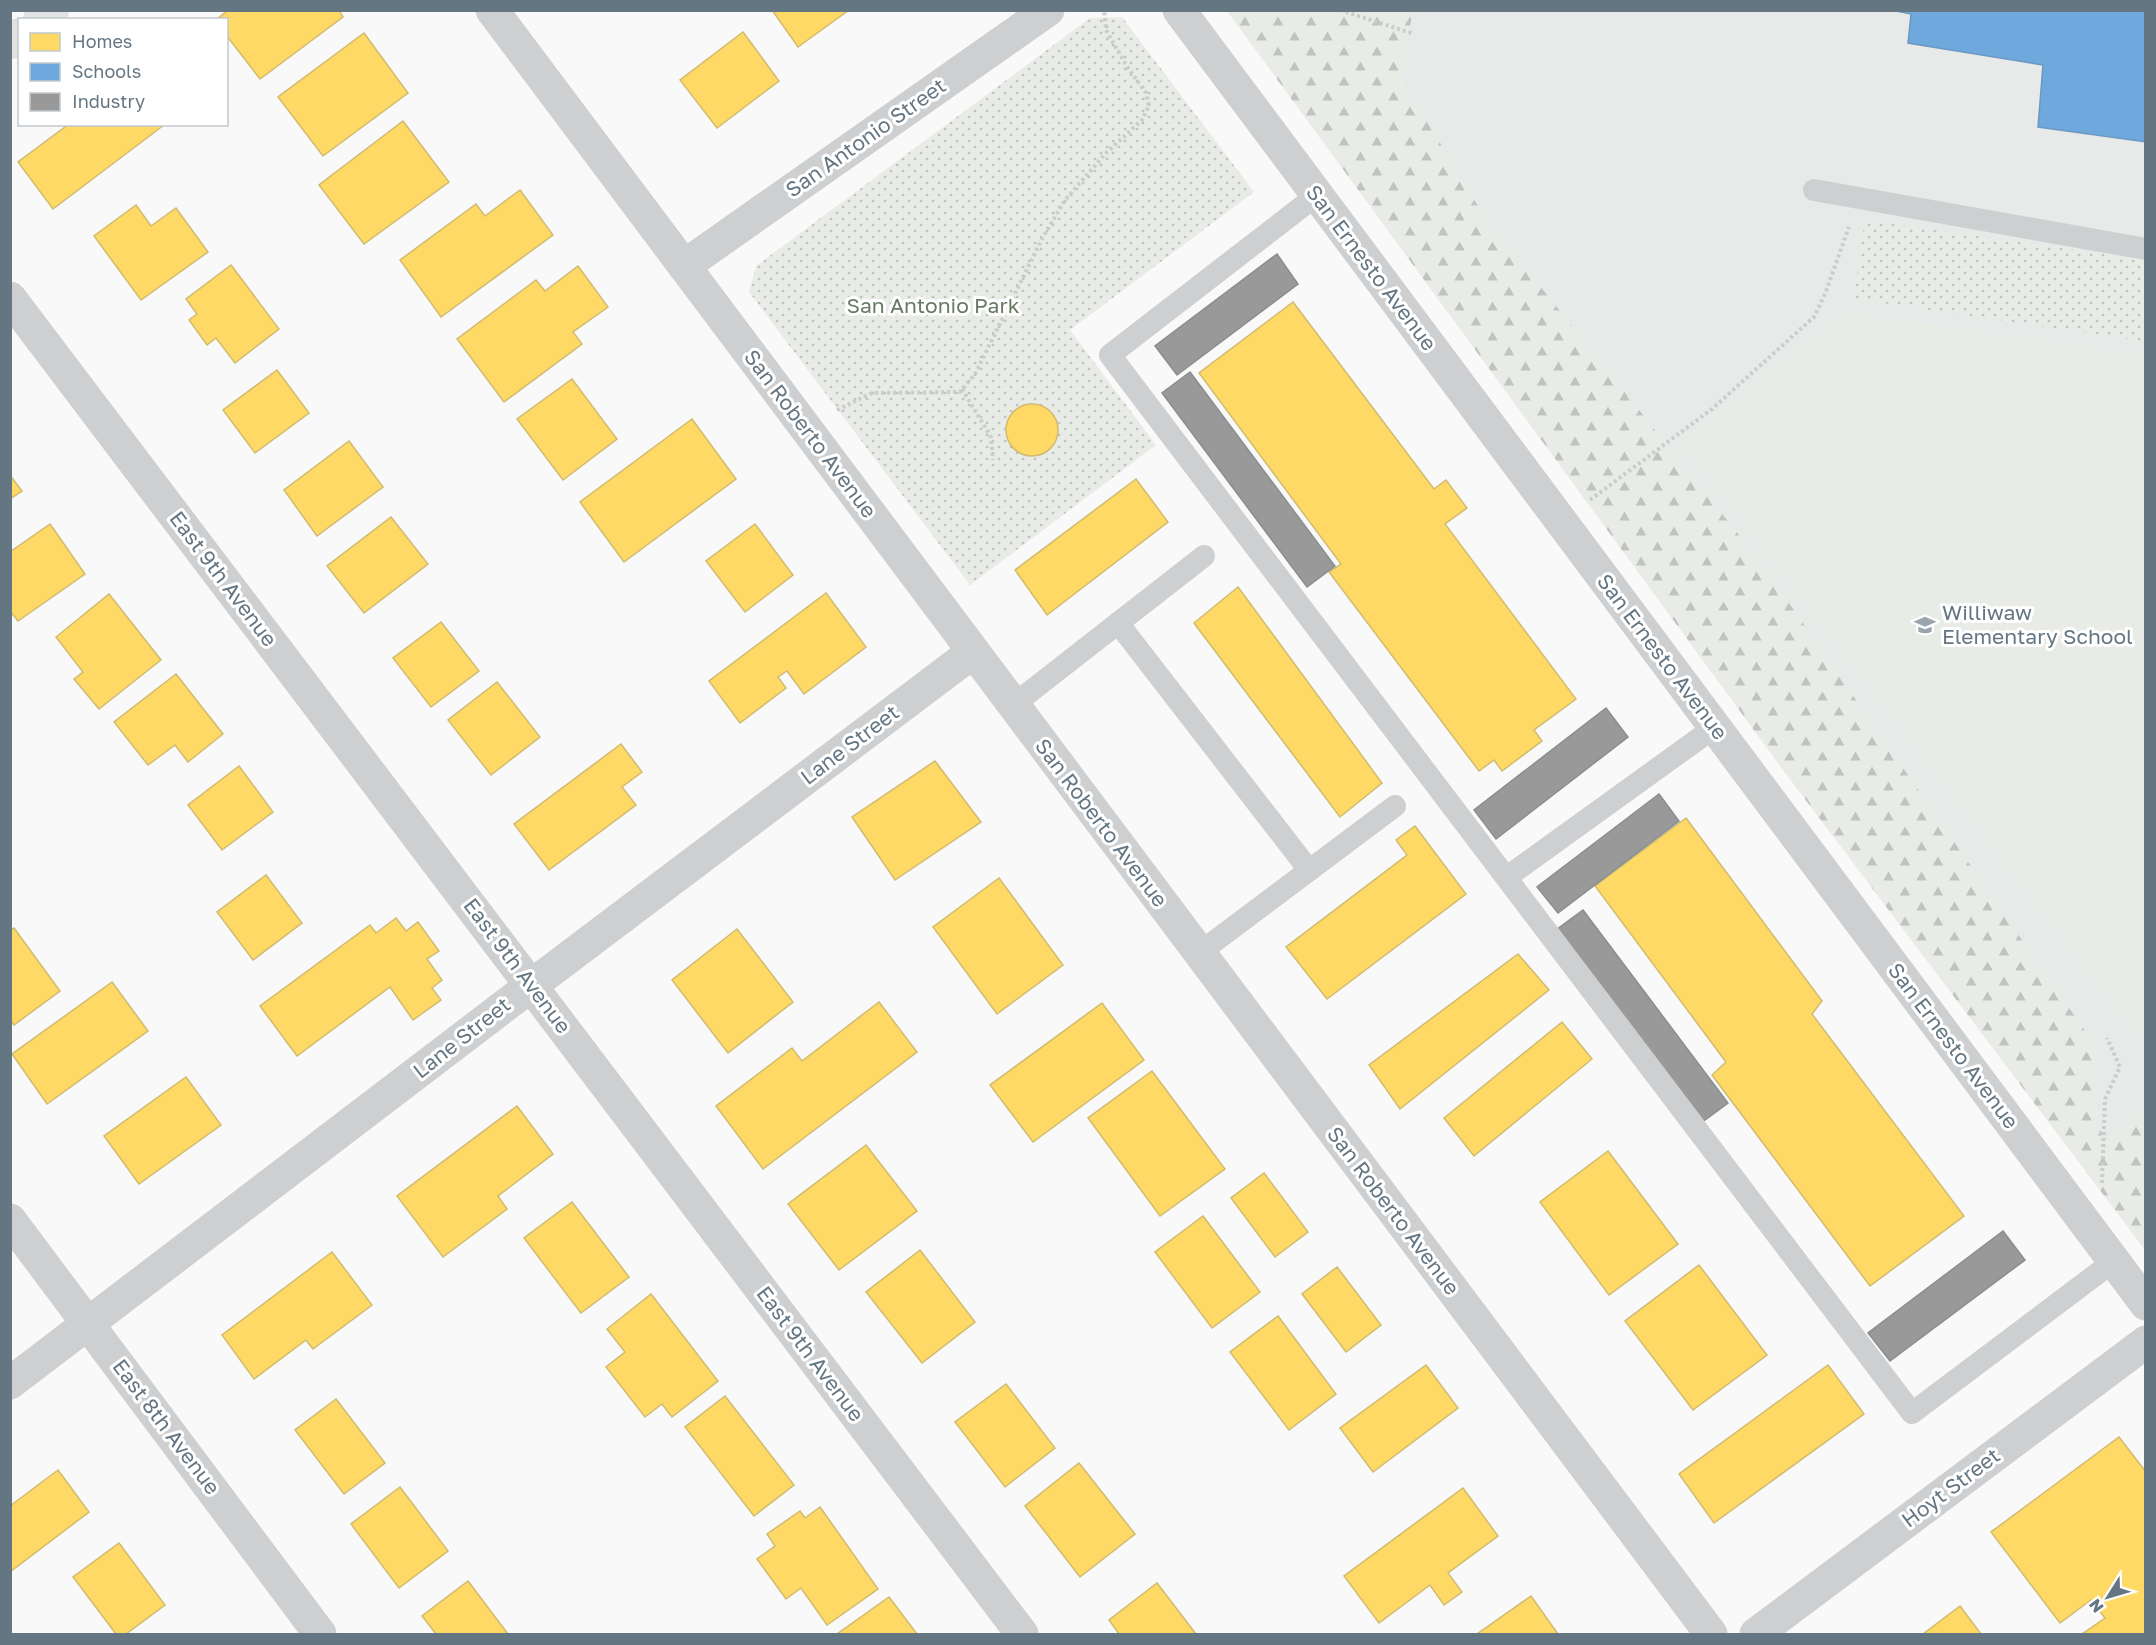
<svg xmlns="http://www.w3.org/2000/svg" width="2156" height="1645" font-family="'Golos Text',sans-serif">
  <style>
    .built { fill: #e8e9e9 }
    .forest { fill: url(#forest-firs) }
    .park { fill: url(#park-dots) }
    .pitch { fill: #e8ebe6 }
    .homes { fill: #ffd966; stroke: #d1bb6f; stroke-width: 1.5 }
    .schools { fill: #6fa8dc; stroke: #6c99c1; stroke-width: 1.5 }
    .industry { fill: #999; stroke: #898e92; stroke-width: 1.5 }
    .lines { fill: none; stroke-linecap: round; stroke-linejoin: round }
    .secondary-casing { stroke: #d5d6d7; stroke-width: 34 }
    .path { stroke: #cbcccd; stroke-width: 4; stroke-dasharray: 3 3; stroke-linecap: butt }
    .lane { stroke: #cecfd0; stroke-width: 22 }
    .street { stroke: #cecfd0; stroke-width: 33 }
    .secondary { stroke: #e1e2e2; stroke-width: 33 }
    .labels { text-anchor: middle; stroke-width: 6; stroke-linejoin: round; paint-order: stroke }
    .street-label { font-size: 21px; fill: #657683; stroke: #fff }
    .park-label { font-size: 21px; fill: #687a64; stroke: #fff }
    .poi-label { font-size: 21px; fill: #657683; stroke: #fff; text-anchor: start }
  </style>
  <defs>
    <pattern id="forest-firs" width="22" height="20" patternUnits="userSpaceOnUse" patternTransform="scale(1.5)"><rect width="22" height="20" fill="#e8ebe6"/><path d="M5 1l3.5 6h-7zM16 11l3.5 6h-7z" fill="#c0c3c0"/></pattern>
    <pattern id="park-dots" width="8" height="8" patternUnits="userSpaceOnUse" patternTransform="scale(1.5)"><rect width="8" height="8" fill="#e8ebe6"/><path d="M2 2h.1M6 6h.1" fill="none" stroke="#c0c3c0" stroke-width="1.8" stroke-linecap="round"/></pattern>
  </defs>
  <rect width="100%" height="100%" fill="#f9f9f9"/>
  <!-- built -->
  <path class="built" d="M1228 11H1896L1911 14 1908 43 2043 65 2038 127 2145 142V1108L2102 1140Z"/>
  <!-- forest -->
  <path class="forest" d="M1227 11H1413L1400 76 1484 216 1762 564 2092 1041 2102 1139 2145 1108V1250L1783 770Z"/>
  <!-- park -->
  <g class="park">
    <path d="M1122 17 1254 192 1070 330 1156 445 970 585 749 292 756 266 1090 18Z"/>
    <path d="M1865 220 2145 260V341L1854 299Z"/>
  </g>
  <!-- pitch -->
  <path class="pitch" d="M1847 312 2145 356 2146 1023 2134 1032 1679 441Z"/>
  <!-- homes -->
  <g class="homes">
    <path d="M228 10H339L343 17 260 79 226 35V20H216Z"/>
    <path d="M772 10H849L798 47Z"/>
    <path d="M743 32 779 81 717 128 680 80Z"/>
    <path d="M364 33 408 93 323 156 278 97Z"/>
    <path d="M403 121 449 182 364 244 319 185Z"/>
    <path d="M69 124H163L164 125 53 209 18 162Z"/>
    <path d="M520 190 553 235 441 317 400 260 476 204 485 216Z"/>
    <path d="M136 205 151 226 176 208 208 252 141 300 94 236Z"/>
    <path d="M231 265 279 329 235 363 216 338 207 345 189 320 197 314 186 299Z"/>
    <path d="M578 266 608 307 573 332 582 344 504 402 457 339 536 280 545 291Z"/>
    <path d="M1293 302 1434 489 1446 480 1467 508 1445 524 1576 699 1534 730 1542 741 1502 771 1494 760 1479 771 1329 572 1341 564 1199 373Z"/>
    <path d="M277 370 309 413 255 453 223 410Z"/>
    <path d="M572 379 617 439 563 480 517 419Z"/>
    <circle cx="1032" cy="430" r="26"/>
    <path d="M692 419 736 479 624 562 580 502Z"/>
    <path d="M349 441 383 487 317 536 284 490Z"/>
    <path d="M10 475 22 491 10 499Z"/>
    <path d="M1136 479 1168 522 1047 615 1015 570Z"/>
    <path d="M391 517 428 564 364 613 327 566Z"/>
    <path d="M50 524 85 574 18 621 10 611V552Z"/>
    <path d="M755 524 793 575 745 612 706 561Z"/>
    <path d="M1238 587 1382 783 1340 817 1194 623Z"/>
    <path d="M826 593 866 647 804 694 787 671 778 677 786 688 740 723 709 681Z"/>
    <path d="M109 594 161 660 99 709 74 679 83 672 56 637Z"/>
    <path d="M441 622 479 671 431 707 393 658Z"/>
    <path d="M176 674 223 734 188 762 175 745 148 765 114 722Z"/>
    <path d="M497 682 540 737 491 775 448 720Z"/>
    <path d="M621 744 642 772 622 787 636 805 549 870 514 824Z"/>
    <path d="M935 761 981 822 895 880 852 817Z"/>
    <path d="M239 766 273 812 222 850 188 805Z"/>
    <path d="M1686 818 1822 1001 1812 1014 1964 1216 1870 1286 1712 1075 1726 1062 1595 886Z"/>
    <path d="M1415 826 1466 894 1327 999 1286 947 1407 855 1396 840Z"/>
    <path d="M266 875 302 923 253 960 217 912Z"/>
    <path d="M999 878 1063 965 997 1014 933 927Z"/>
    <path d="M396 918 406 931 418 922 439 951 427 959 442 980 432 988 441 1000 413 1020 390 987 297 1056 260 1006 370 925 376 933Z"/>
    <path d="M14 928 60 991 14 1025 10 1020V930Z"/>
    <path d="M737 929 793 1002 728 1053 672 980Z"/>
    <path d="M1518 954 1549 990 1400 1109 1369 1065Z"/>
    <path d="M112 982 148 1031 47 1104 12 1054Z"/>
    <path d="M879 1002 917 1052 763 1169 716 1106 792 1048 802 1061Z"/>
    <path d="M1102 1003 1144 1060 1033 1142 990 1085Z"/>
    <path d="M1562 1022 1592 1059 1474 1156 1444 1118Z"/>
    <path d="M1152 1071 1225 1169 1160 1216 1088 1118Z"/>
    <path d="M186 1077 221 1125 139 1184 104 1136Z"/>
    <path d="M517 1106 553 1154 498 1196 507 1209 443 1257 397 1196Z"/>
    <path d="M866 1145 917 1211 839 1270 788 1204Z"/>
    <path d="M1608 1151 1678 1244 1609 1295 1540 1202Z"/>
    <path d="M1264 1173 1308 1232 1275 1257 1231 1198Z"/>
    <path d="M572 1202 629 1277 581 1313 524 1238Z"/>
    <path d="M1203 1216 1260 1292 1212 1328 1155 1252Z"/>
    <path d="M920 1250 975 1322 922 1363 866 1292Z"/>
    <path d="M332 1252 372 1305 313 1349 306 1340 254 1379 222 1335Z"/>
    <path d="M1699 1265 1767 1355 1693 1410 1625 1321Z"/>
    <path d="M1337 1267 1381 1325 1346 1352 1302 1294Z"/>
    <path d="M651 1294 718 1381 672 1417 662 1404 645 1417 606 1367 625 1352 607 1329Z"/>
    <path d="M1278 1316 1336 1394 1289 1430 1230 1352Z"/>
    <path d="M1426 1365 1458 1408 1373 1472 1340 1428Z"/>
    <path d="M1828 1365 1864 1414 1714 1523 1679 1474Z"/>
    <path d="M1006 1384 1055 1448 1005 1487 955 1422Z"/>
    <path d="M725 1396 794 1485 754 1516 685 1427Z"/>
    <path d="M336 1399 385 1463 344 1494 295 1430Z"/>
    <path d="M2119 1437 2146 1472V1634H2082L2105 1618 2091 1600 2060 1623 1991 1532Z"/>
    <path d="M1079 1463 1135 1534 1080 1577 1025 1506Z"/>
    <path d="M58 1470 89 1512 10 1572V1506Z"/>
    <path d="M400 1487 448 1551 399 1588 351 1524Z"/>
    <path d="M1463 1488 1498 1536 1448 1573 1462 1592 1444 1605 1430 1585 1379 1623 1344 1576Z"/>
    <path d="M820 1507 878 1589 827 1625 801 1588 786 1599 757 1559 775 1546 767 1534 800 1511 805 1518Z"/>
    <path d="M119 1543 165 1605 126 1634H116L73 1577Z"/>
    <path d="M468 1581 508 1634H436L422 1616Z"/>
    <path d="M1157 1583 1196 1634H1119L1109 1620Z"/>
    <path d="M1531 1596 1558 1634H1477Z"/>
    <path d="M889 1597 917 1634H837Z"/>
    <path d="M1960 1606 1981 1634H1923Z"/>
  </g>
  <!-- schools -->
  <path class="schools" d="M2146 10V142L2038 127 2043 65 1908 43 1911 14 1896 11Z"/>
  <!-- industry -->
  <g class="industry">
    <path d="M1277 254 1298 284 1177 375 1155 346Z"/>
    <path d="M1190 372 1335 566 1307 587 1162 393Z"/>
    <path d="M1606 708 1628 737 1496 839 1474 810Z"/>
    <path d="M1659 794 1679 821 1558 913 1537 887Z"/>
    <path d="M1583 910 1728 1103 1701 1123 1556 930Z"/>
    <path d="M2003 1231 2025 1260 1890 1361 1868 1333Z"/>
  </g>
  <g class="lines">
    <defs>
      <g id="secondary">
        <path d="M40 20 52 10"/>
        <path d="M10 42 20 35"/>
      </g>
    </defs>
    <!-- secondary casing -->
    <use href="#secondary" class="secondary-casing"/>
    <!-- path -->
    <g class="path">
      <path d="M1340 10 1414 34"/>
      <path d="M962 389 991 437 993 460"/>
      <path d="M837 410 872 393 960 392 975 374 1042 239 1065 200 1106 153 1142 120 1149 106 1146 93 1126 65 1106 30 1104 10"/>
      <path d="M1590 500 1712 409 1814 317 1825 294 1849 227"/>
      <path d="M2102 1183 2105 1099 2120 1067 2107 1038"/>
    </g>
    <!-- lane -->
    <g class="lane">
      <path d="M1814 190 2146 249"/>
      <path d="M1317 195 1110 355 1912 1413 2114 1261"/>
      <path d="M1118 623 1309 870"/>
      <path d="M1013 705 1204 556"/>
      <path d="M1507 877 1715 727"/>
      <path d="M1199 953 1395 806"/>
    </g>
    <!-- street -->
    <g class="street">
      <path d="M492 10 1711 1634"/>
      <path d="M1179 10 2146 1304"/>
      <path d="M684 266 1048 10"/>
      <path d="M10 298 1022 1634"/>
      <path d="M10 1220 320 1634"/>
      <path d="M10 1383 532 985 973 652"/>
      <path d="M1756 1634 2146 1342"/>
    </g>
    <!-- secondary -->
    <use href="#secondary" class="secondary"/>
  </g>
  <!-- icons -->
  <defs>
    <symbol id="school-bare" viewBox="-9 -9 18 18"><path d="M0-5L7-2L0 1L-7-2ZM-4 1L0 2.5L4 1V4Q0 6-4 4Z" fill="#99a4ac" stroke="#fff" stroke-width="2.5" paint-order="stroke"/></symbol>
  </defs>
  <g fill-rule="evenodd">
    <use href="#school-bare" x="1910" y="610" width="30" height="30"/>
  </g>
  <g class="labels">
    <!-- street labels -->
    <g class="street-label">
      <text transform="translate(866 138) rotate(-35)" y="7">San Antonio Street</text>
      <text transform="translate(1371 268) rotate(53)" y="7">San Ernesto Avenue</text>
      <text transform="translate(810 434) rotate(53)" y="7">San Roberto Avenue</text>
      <text transform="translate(223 579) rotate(53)" y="7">East 9th Avenue</text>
      <text transform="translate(1662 657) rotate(53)" y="7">San Ernesto Avenue</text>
      <text transform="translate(850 745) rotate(-37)" y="7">Lane Street</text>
      <text transform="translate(1101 823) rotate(53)" y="7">San Roberto Avenue</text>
      <text transform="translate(517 966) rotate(53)" y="7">East 9th Avenue</text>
      <text transform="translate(462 1038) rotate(-38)" y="7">Lane Street</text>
      <text transform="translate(1953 1046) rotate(53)" y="7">San Ernesto Avenue</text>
      <text transform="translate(1393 1211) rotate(53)" y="7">San Roberto Avenue</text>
      <text transform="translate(810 1354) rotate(53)" y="7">East 9th Avenue</text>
      <text transform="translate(166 1427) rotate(53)" y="7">East 8th Avenue</text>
      <text transform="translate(1951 1488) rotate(-37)" y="7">Hoyt Street</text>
    </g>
    <!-- park labels -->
    <g class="park-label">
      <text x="933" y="313">San Antonio Park</text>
    </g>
    <!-- poi labels -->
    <g class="poi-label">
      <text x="1942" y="620">Williwaw<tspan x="1942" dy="24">Elementary School</tspan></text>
    </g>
  </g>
  <!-- border -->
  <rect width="2156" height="1645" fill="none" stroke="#657683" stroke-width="24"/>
  <!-- legend -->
  <rect x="18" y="18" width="210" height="108" fill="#ffffff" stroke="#c1c8cd" stroke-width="1.5"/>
  <rect x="30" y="33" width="30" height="18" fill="#ffd966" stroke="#c1c8cd" stroke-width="1.5"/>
  <text x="72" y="48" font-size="18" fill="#657683">Homes</text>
  <rect x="30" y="63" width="30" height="18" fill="#6fa8dc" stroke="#c1c8cd" stroke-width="1.5"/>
  <text x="72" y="78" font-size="18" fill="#657683">Schools</text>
  <rect x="30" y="93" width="30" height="18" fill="#999999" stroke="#c1c8cd" stroke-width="1.5"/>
  <text x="72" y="108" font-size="18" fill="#657683">Industry</text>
  <!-- north arrow -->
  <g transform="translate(2108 1597) rotate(233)" stroke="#ffffff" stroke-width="4.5" paint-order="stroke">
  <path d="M0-4.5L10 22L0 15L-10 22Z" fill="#657683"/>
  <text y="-9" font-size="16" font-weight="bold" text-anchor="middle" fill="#657683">N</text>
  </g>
</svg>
